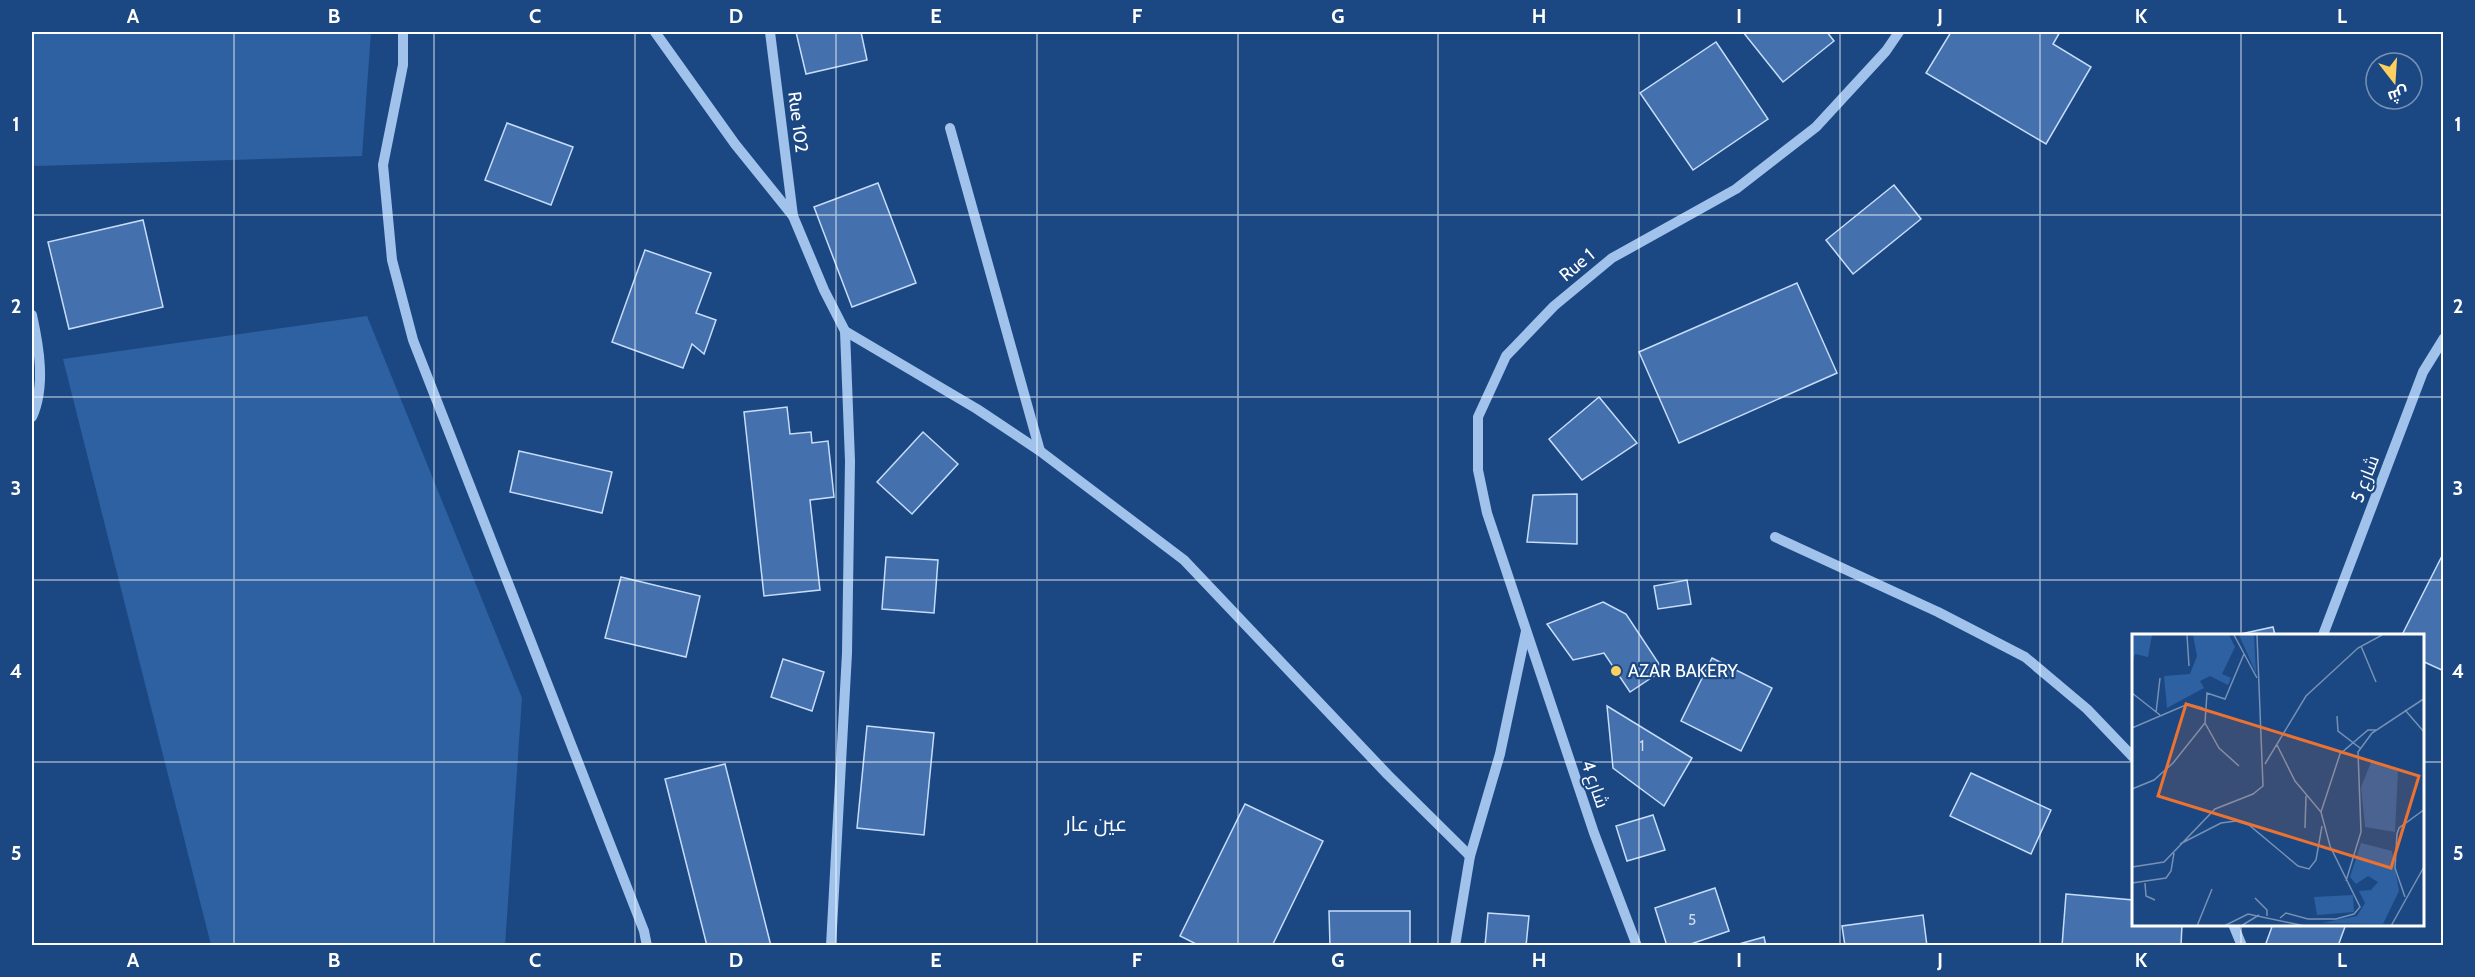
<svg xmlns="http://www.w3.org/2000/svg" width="2475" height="977" font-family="Cabin,Cairo,sans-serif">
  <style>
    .green { fill: #2e61a2 }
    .building { fill: #4471ad; stroke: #c6dcf8; stroke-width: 1.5 }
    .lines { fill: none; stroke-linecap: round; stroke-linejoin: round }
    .minor { stroke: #a1c2eb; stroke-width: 10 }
    .grid { fill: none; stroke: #fff; stroke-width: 1.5; stroke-opacity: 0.55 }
    .poi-dot { fill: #fcd05e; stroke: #1b4883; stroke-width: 2 }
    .labels { text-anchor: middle; stroke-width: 4.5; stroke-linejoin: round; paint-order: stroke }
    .number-label { font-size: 15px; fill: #d0dcea }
    .street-label { font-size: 18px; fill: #fff; stroke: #1b4883 }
    .poi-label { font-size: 18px; fill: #fff; stroke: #1b4883; text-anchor: start }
    .quarter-label { font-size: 21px; fill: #fff; stroke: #1b4883 }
    .inset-road { fill: none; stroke: #7691b5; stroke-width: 1.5 }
    .view { fill: #eb7230; fill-opacity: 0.15; stroke: #eb7230; stroke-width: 3 }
    .inset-edge { fill: none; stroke: #fff; stroke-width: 3 }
    .neatline { fill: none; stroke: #fff; stroke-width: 2 }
    .grid-label { font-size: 20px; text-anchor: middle; font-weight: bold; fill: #fff }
  </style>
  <rect width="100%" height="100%" fill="#1b4883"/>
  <!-- green -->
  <g class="green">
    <path d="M32 32H371L362 156 35 166 32 159Z"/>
    <path d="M367 316 522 698 505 945H211L63 359Z"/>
  </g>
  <!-- building -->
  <g class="building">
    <path d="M796 32H861L867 60 806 74Z"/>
    <path d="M1743 32H1827L1834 41 1783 82Z"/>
    <path d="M1951 32H2060L2053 44 2091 67 2046 144 1926 73Z"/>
    <path d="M1716 42 1768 119 1693 170 1640 93Z"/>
    <path d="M507 123 573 147 551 205 485 180Z"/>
    <path d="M878 183 916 283 852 307 814 207Z"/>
    <path d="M1894 185 1921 219 1853 274 1826 240Z"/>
    <path d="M143 220 163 307 69 329 48 242Z"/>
    <path d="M645 250 711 273 696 313 716 320 704 354 692 344 683 368 612 342Z"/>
    <path d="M1797 283 1837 373 1679 443 1639 352Z"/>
    <path d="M1599 397 1637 443 1582 480 1549 439Z"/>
    <path d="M787 407 790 434 811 432 812 443 828 441 834 497 810 500 820 590 764 596 744 412Z"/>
    <path d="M923 432 958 464 912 514 877 482Z"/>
    <path d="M519 451 612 472 602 513 510 492Z"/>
    <path d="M1577 494V544L1527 542 1533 495Z"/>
    <path d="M2444 552V671L2422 661V635H2402Z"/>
    <path d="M886 557 938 560 934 613 882 609Z"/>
    <path d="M621 577 700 596 686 657 605 638Z"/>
    <path d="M1687 580 1691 604 1658 609 1654 586Z"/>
    <path d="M1603 602 1626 614 1663 670 1630 692 1604 653 1573 660 1547 624Z"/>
    <path d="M2273 627 2275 635H2236Z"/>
    <path d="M1712 658 1772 688 1741 751 1681 721Z"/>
    <path d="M783 659 824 672 812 711 771 697Z"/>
    <path d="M1607 706 1692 758 1664 806 1613 768Z"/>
    <path d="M867 726 934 733 924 835 857 828Z"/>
    <path d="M725 764 771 946H707L665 779Z"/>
    <path d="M1971 773 2051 810 2031 854 1950 816Z"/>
    <path d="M1245 804 1323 841 1272 946H1200L1180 936Z"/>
    <path d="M1653 815 1665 850 1627 861 1616 826Z"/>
    <path d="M1715 888 1729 931 1685 946H1667L1655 908Z"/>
    <path d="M2066 894 2133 900V924H2182L2181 946H2062Z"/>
    <path d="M1329 911H1410V946H1330Z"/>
    <path d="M1488 913 1529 916 1526 946H1485Z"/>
    <path d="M1923 915 1927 946H1845L1842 926Z"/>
    <path d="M2273 924H2346L2338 946H2265Z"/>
    <path d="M1764 937 1766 946H1732Z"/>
  </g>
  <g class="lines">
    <!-- minor -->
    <g class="minor">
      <path d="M403 32V65L383 165 392 260 413 340 644 931 647 946"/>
      <path d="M655 32 735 144 793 216 824 290 845 331 977 409 1040 451 1184 560 1388 775 1470 856"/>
      <path d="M770 32 793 216"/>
      <path d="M950 128 1040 451"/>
      <path d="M32 315C39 347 46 386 32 417"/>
      <path d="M1775 537 1938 612 2025 657 2087 709 2133 757"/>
      <path d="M2323 635 2423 372 2444 338"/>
      <path d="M2233 924 2242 946"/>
      <path d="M831 946 847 653 850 461 845 331"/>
      <path d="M1455 946 1470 856 1500 754 1526 631"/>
      <path d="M1637 946 1594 833 1487 513 1478 470V417L1506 356 1554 306 1612 258 1736 189 1816 127 1886 51 1899 32"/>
    </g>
  </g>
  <!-- grid -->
  <path class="grid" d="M234 32V946M434 32V946M635 32V946M836 32V946M1037 32V946M1238 32V946M1438 32V946M1639 32V946M1840 32V946M2040 32V946M2241 32V635M32 215H2444M32 397H2444M32 580H2444M32 762H2133M2422 762H2444M2241 924V946"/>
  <!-- markers -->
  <circle class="poi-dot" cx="1616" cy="671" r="6"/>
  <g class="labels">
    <!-- number labels -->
    <g class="number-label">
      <text x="1642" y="751">1</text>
      <text x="1692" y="925">5</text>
    </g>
    <!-- street labels -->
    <g class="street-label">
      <text transform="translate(798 122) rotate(83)" y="6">Rue 102</text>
      <text transform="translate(1577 265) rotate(-40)" y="6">Rue 1</text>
      <text transform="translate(2365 479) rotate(-69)" y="6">شارع 5</text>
      <text transform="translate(1595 784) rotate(71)" y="6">شارع 4</text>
    </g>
    <!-- poi labels -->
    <g class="poi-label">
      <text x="1628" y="677">AZAR BAKERY</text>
    </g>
    <!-- quarter labels -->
    <g class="quarter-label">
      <text x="1096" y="831">عين عار</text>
    </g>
  </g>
  <!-- overview -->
  <g transform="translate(2132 634)">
    <rect width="292" height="292" fill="#1b4883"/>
    <path d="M0 1H20L16 23 3 20 0 30ZM61 1H97L103 13 90 40 99 44 96 51 78 42 68 47 72 54 35 74 32 42 58 40 65 22ZM107 1H122L124 39ZM240 126 266 137 263 198 233 193 229 153ZM229 209 260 217 267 257 251 290 190 289 225 282 233 269 227 257 239 256 246 248 236 242 224 250 218 243ZM221 261 222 278 185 281 182 263Z" fill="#2e61a2"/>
    <path class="inset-road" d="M55 1 57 32M102 1 125 44M229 12 244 48M0 59 28 81M273 76 293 99M24 79 28 44M205 82 206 97 228 114M73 89 87 114 107 132M0 94 56 70 71 74M145 111 163 147 189 178 198 212 228 273 222 280 204 285H176L154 279 148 284M133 130 174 62 226 14 250 1M0 155 22 146 41 129 73 89 75 59 93 65 112 20M189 178 208 120 236 96H244M173 194 174 162M48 210 89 189 104 187 117 191 166 232 177 235 184 226 190 192M0 233 32 228 83 175 121 160 131 152 125 1M214 247 229 198 226 118 240 99 293 64M0 249 34 244 39 237 42 219M13 249 14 262 23 266M273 263 263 234 265 200 267 194 293 175M123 264 135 276V282M65 292 80 255M92 292 116 280 173 292M109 292 127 281M259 292 293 231"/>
    <path class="view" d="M54 70 287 142 259 234 26 162Z"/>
    <rect width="292" height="292" class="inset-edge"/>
  </g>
  <!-- border -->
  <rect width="2475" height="977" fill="none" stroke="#1b4883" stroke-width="66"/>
  <!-- north arrow -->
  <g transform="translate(2394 81) rotate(163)"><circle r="28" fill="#1b4883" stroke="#7691b5" stroke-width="1.5"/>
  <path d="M0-4.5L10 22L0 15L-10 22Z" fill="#fcd05e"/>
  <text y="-9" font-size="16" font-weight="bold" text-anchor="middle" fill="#ffffff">ش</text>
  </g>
  <rect x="33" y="33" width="2409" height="911" class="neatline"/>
  <g class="grid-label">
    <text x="133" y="23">A</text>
    <text x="334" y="23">B</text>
    <text x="535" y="23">C</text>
    <text x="736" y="23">D</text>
    <text x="936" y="23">E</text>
    <text x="1137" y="23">F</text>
    <text x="1338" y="23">G</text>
    <text x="1539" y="23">H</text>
    <text x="1739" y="23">I</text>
    <text x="1940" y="23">J</text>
    <text x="2141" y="23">K</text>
    <text x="2342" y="23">L</text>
    <text x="16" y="131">1</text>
    <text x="2458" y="131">1</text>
    <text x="16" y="313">2</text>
    <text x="2458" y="313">2</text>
    <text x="16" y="495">3</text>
    <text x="2458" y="495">3</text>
    <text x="16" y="678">4</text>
    <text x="2458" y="678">4</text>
    <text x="16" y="860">5</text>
    <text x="2458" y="860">5</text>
    <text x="133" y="967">A</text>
    <text x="334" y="967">B</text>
    <text x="535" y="967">C</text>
    <text x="736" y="967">D</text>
    <text x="936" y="967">E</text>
    <text x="1137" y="967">F</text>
    <text x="1338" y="967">G</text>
    <text x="1539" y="967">H</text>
    <text x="1739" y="967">I</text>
    <text x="1940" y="967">J</text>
    <text x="2141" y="967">K</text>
    <text x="2342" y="967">L</text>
  </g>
</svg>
